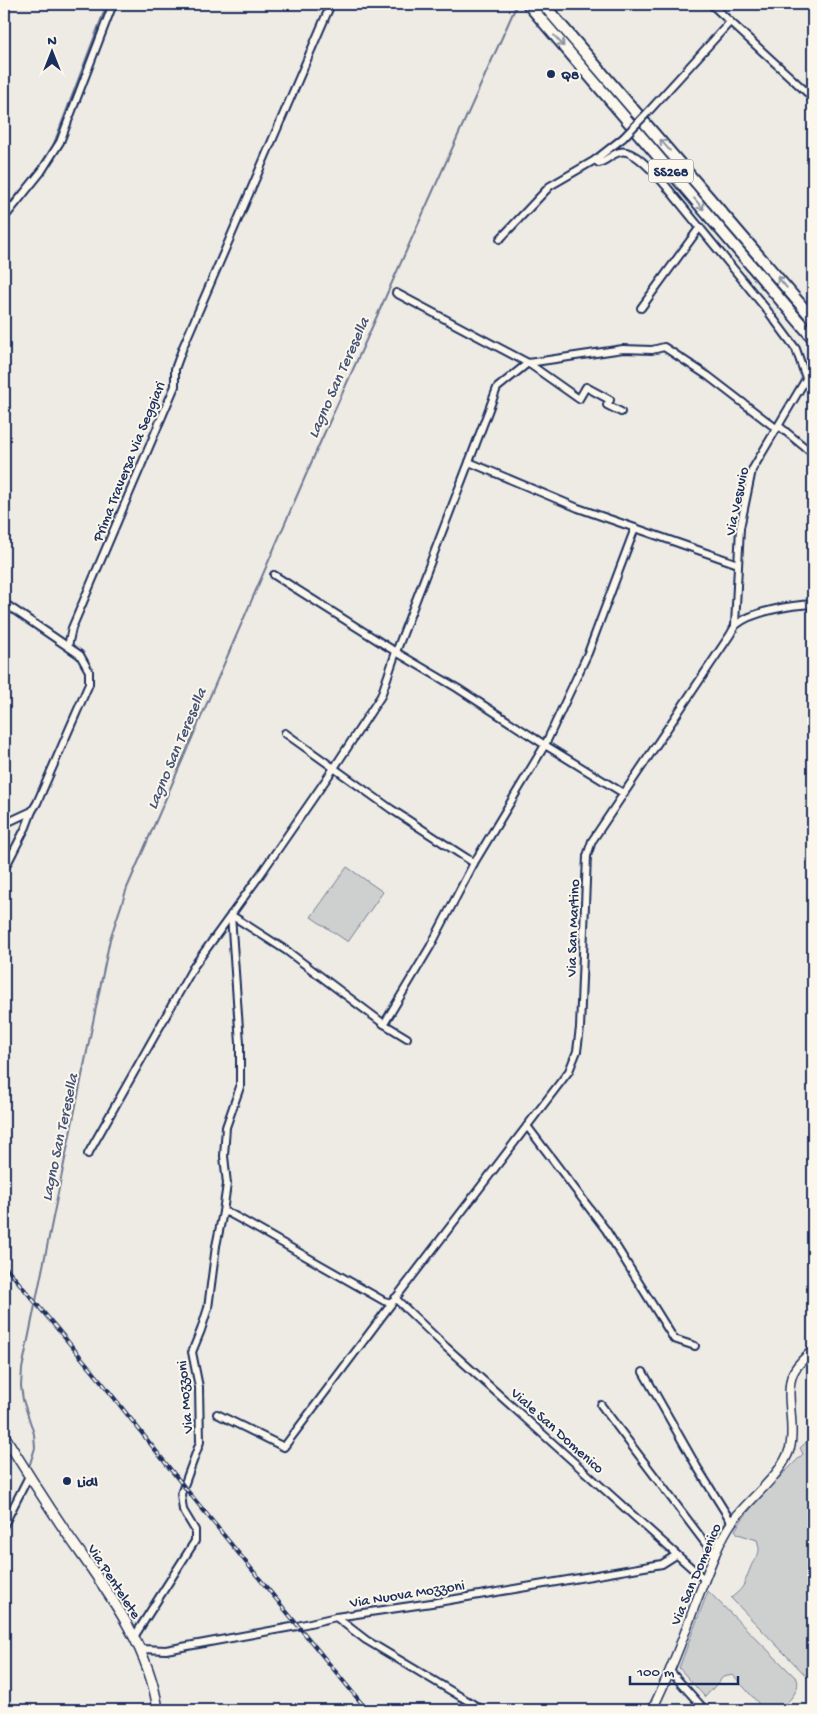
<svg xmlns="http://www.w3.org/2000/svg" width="817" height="1714" font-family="'Gochi Hand',sans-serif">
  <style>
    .green { fill: #cecfcf; stroke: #747f96 }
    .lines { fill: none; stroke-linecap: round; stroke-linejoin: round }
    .stream { stroke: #6d7892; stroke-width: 2 }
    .minor-casing { stroke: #1b2f5e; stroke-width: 10 }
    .tertiary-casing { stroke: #1b2f5e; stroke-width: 11 }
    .secondary-casing { stroke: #1b2f5e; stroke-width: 12 }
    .trunk-casing { stroke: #1b2f5e; stroke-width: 14 }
    .minor { stroke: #fbf7ec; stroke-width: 6 }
    .tertiary { stroke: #fbf7ec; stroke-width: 8 }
    .secondary { stroke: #fbf7ec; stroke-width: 9 }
    .trunk { stroke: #fbf7ec; stroke-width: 10 }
    .rail-casing { stroke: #1b2f5e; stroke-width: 4 }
    .rail { stroke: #fbf7ec; stroke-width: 2; stroke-dasharray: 5.5; stroke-linecap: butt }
    .minor-bridge-casing { stroke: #1b2f5e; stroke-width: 10; stroke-linecap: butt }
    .minor-bridge { stroke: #fbf7ec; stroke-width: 6 }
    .oneway { stroke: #8b93a5 }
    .poi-dot { fill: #1b2f5e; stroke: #fbf7ec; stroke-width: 2 }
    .labels { text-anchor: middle; stroke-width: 4; stroke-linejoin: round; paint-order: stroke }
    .shield { fill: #fbf7ec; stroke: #5e6b89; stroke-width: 1 }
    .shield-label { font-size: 14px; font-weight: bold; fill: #1b2f5e }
    .poi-label { font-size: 15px; font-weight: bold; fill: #1b2f5e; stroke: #fbf7ec; text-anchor: start }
    .street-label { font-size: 15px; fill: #1b2f5e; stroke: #fbf7ec }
    .water-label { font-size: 16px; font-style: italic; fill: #445378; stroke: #fbf7ec }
  </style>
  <rect width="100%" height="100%" fill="#eeebe4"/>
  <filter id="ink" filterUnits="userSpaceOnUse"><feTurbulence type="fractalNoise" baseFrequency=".02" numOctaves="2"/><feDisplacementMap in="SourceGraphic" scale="10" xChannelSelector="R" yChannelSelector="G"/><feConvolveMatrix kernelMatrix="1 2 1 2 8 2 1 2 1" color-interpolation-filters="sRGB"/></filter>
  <g filter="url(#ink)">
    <!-- green -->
    <g class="green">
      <path d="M347 867 383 892 348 942 311 917Z"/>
      <path d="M813 1436V1683L731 1598C746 1586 743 1585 750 1569 754 1556 763 1557 757 1540L738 1534 735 1530C753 1502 779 1478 803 1454L800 1448Z"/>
      <path d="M708 1591 797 1679C801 1691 787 1702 780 1710H762L759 1704 733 1675 723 1677 705 1697 679 1668Z"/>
    </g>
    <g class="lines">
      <!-- stream -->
      <g class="stream">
        <path d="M4 209 31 180 53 146 107 4"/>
        <path d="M29 1467 35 1448 34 1434 23 1400 21 1386 22 1369 110 939 127 888 315 454 517 4"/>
      </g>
      <defs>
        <g id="minor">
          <path d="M711 4 813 98"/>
          <path d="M648 112 730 22"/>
          <path d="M595 160 599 163C607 160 612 154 620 152 634 148 657 176 666 186L767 310 796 349 806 378"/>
          <path d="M4 218 41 172 60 142 113 4"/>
          <path d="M500 239 550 186 595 160 623 138"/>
          <path d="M396 293 528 363 579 399 586 387 610 400 607 405 621 412"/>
          <path d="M641 308 700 227"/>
          <path d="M779 426 813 454"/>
          <path d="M738 564 578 508 469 462 497 388 528 363 623 349 652 350 664 347 708 376 777 429"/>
          <path d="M274 575 396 652 457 688 545 745 623 793"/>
          <path d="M4 603 80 655 89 671V684L37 803 32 811 4 824"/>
          <path d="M735 625 740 528 752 470 813 367"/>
          <path d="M68 646 72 628 175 386V369L183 347 331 4"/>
          <path d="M285 733 391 809 474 863"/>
          <path d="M4 870 26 827 32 811"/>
          <path d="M231 915 287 951 384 1024 407 1038"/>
          <path d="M384 1024 430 947 474 863 545 745 588 653 635 528"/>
          <path d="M527 1126 606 1230 674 1339 695 1346"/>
          <path d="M88 1154 194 966 260 875 334 768 381 696 396 652 469 462"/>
          <path d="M223 1212 227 1184 224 1156 226 1127 240 1087V1043L231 915"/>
          <path d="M395 1298 446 1347 705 1580"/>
          <path d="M643 1372 697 1467 732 1523"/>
          <path d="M601 1405 715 1556"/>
          <path d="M217 1414 284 1447 392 1303"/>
          <path d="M4 1525 29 1476"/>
          <path d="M336 1617 366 1640 483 1710"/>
          <path d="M134 1637 195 1541V1530L183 1510 181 1494 200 1442 199 1387 192 1352 201 1330 208 1308 216 1246 223 1212 229 1213 240 1219 384 1301 392 1303 569 1071 577 1051 580 1028 587 856 592 841 730 635C732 632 734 627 736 625 752 611 793 605 813 604"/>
          <path d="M141 1649 166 1650 297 1626 336 1617 438 1602 662 1564 676 1555"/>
          <path d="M670 1671 705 1710"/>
        </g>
        <path id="tertiary" d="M652 1710C669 1675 683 1639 696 1602 706 1577 717 1544 732 1522 748 1499 782 1476 790 1448 796 1424 784 1394 793 1373 797 1364 806 1357 813 1350"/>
        <path id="secondary" d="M4 1435C25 1470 47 1504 70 1538 107 1591 149 1645 158 1710"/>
        <g id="trunk">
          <path d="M528 4 813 338"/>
          <path d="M543 4 813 319"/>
        </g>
      </defs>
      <!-- minor casing -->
      <use href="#minor" class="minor-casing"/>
      <!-- tertiary casing -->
      <use href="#tertiary" class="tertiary-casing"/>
      <!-- secondary casing -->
      <use href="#secondary" class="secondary-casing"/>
      <!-- trunk casing -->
      <use href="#trunk" class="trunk-casing"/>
      <!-- minor -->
      <use href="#minor" class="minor"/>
      <!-- tertiary -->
      <use href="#tertiary" class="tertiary"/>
      <!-- secondary -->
      <use href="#secondary" class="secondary"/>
      <!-- trunk -->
      <use href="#trunk" class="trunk"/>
      <defs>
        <path id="rail" d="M4 1265 100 1380 186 1489 367 1710"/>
      </defs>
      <!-- rail casing -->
      <use href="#rail" class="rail-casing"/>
      <!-- rail -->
      <use href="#rail" class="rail"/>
      <defs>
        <path id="minor-bridge" d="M623 138 648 112"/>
      </defs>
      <!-- minor-bridge casing -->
      <use href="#minor-bridge" class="minor-bridge-casing"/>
      <!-- minor-bridge -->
      <use href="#minor-bridge" class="minor-bridge"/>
    </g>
    <!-- one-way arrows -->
    <defs><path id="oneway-shaft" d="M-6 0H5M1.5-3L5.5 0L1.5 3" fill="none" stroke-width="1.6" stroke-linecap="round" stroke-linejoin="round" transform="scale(1.25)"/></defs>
    <g class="oneway">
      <use href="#oneway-shaft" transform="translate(559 41) rotate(49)"/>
      <use href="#oneway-shaft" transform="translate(665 145) rotate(-131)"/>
      <use href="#oneway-shaft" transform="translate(699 204) rotate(49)"/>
      <use href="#oneway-shaft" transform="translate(782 282) rotate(-130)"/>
    </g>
  </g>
  <!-- markers -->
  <g class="poi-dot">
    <circle cx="551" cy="74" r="5"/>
    <circle cx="67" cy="1481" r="5"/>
  </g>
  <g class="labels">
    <!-- shield labels -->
    <rect class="shield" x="648.5" y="159.5" width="45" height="23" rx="4"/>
    <g class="shield-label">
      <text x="671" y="176">SS268</text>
    </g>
    <!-- poi labels -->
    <g class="poi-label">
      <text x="561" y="79">Q8</text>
      <text x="77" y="1486">Lidl</text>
    </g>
    <!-- street labels -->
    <g class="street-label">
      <text transform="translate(128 461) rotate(-68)" y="5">Prima Traversa Via Seggiari</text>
      <text transform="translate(736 501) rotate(-78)" y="5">Via Vesuvio</text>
      <text transform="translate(572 928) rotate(-88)" y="5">Via San Martino</text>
      <text transform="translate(184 1397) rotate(-95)" y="5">Via Mozzoni</text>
      <text transform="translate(558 1430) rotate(42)" y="5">Viale San Domenico</text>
      <text transform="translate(695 1574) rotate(-67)" y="5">Via San Domenico</text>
      <text transform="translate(115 1581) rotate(57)" y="5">Via Pentelete</text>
      <text transform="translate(407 1593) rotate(-9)" y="5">Via Nuova Mozzoni</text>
    </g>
    <!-- water labels -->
    <g class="water-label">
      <text transform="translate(337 377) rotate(-66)" y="6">Lagno San Teresella</text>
      <text transform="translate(175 748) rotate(-67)" y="6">Lagno San Teresella</text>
      <text transform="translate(58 1137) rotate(-78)" y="6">Lagno San Teresella</text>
    </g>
  </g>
  <!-- margin -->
  <rect width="817" height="1714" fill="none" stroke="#fbf7ec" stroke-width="20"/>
  <rect x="10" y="10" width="797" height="1694" fill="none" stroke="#1b2f5e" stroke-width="2" filter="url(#ink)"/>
  <!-- north arrow -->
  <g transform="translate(52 52)" stroke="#fbf7ec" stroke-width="4" paint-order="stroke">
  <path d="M0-4L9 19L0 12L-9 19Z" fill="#1b2f5e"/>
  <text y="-8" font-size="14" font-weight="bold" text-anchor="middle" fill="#1b2f5e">N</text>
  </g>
  <!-- scale -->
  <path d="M630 1676v8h108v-8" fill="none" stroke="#1b2f5e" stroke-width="2.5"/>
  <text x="637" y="1676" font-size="15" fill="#1b2f5e" stroke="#fbf7ec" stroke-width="4" paint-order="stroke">100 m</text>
</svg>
